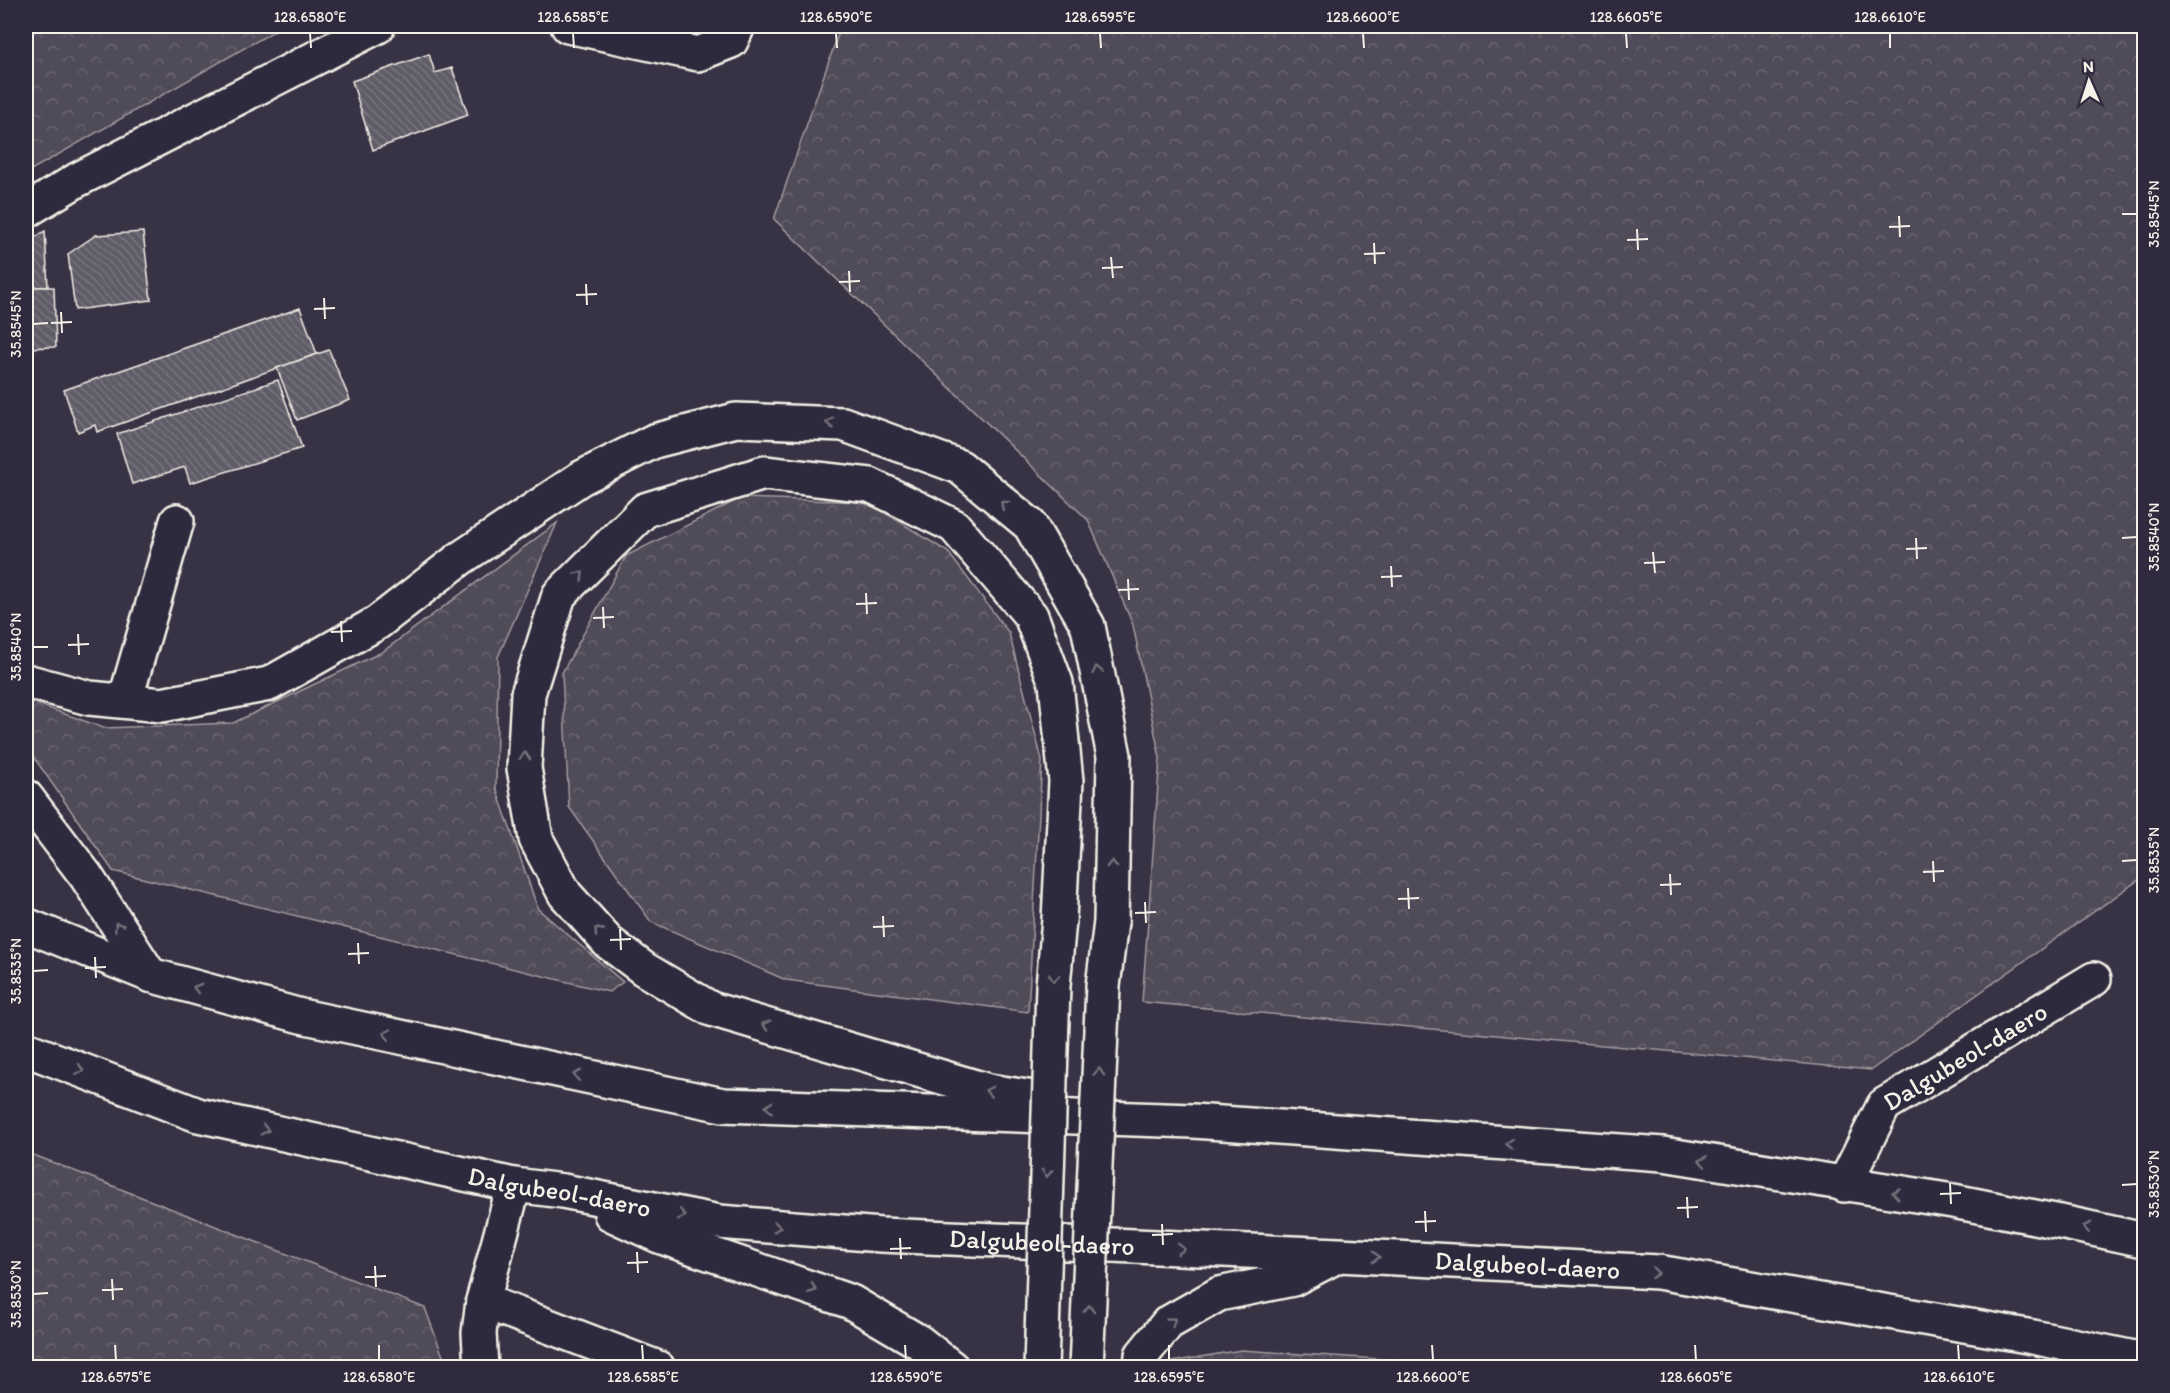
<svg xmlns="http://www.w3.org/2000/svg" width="2170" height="1393" font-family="Itim,sans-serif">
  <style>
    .forest { fill: url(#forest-crowns); stroke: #a29ea0; stroke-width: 1.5 }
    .building { fill: url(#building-back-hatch); stroke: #f4f1e8; stroke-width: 1.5 }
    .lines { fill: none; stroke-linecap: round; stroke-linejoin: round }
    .minor-casing { stroke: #f4f1e8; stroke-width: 38 }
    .major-casing { stroke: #f4f1e8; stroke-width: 38 }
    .minor { stroke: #2f2a3d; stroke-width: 33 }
    .major { stroke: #2f2a3d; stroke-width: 33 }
    .major-bridge-casing { stroke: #f4f1e8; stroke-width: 38; stroke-linecap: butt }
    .major-bridge { stroke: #2f2a3d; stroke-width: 33 }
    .oneway { stroke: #747079 }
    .ticks { fill: none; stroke: #f4f1e8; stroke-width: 2 }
    .labels { text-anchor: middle; stroke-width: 6; stroke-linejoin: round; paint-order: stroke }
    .street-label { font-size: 26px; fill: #f4f1e8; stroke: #2f2a3d }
    .neatline { fill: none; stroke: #f4f1e8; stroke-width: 2 }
    .ticks-label { font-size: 15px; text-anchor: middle; fill: #f4f1e8 }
  </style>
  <defs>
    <pattern id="forest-crowns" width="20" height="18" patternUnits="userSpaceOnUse" patternTransform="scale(1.5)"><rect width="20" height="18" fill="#504b59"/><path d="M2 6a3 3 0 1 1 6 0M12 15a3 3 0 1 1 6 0" fill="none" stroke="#6a6571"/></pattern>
    <pattern id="building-back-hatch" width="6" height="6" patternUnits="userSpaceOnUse" patternTransform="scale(1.5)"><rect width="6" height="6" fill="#5f5c67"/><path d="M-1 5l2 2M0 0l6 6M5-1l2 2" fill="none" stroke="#77747d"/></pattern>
  </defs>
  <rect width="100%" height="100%" fill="#373244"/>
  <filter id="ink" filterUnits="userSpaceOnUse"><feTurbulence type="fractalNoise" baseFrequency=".0167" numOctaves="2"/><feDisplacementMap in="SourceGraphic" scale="12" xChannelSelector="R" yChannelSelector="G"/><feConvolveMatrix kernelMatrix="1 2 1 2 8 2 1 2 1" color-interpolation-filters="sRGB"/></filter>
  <g filter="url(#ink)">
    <!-- forest -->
    <g class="forest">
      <path d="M26 26H283L26 173Z"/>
      <path d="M841 26H2144V876L1871 1070 1142 1002 1160 758 1133 625 1088 520 774 219Z"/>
      <path d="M741 498 868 502 948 552 1009 633 1042 760 1028 1012 786 980 651 922 569 807 562 673 626 556Z"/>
      <path d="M557 523 498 657 496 788 538 909 623 982 609 992 113 871 26 746V700L104 728 233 723 382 652Z"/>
      <path d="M26 1152 425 1308 447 1367H26Z"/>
      <path d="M1241 1350 1504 1367H1160V1364Z"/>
    </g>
    <!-- building -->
    <g class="building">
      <path d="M429 54 435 73 452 68 468 115 373 150 352 81Z"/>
      <path d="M45 231 48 287H26V243Z"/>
      <path d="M143 232 151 300 75 310 68 254 96 235Z"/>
      <path d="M26 287H54L56 347 26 348Z"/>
      <path d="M300 308 317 354 97 432 95 425 78 432 64 390Z"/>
      <path d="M329 350 350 400 297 420 277 368Z"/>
      <path d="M278 380 302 448 190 483 185 467 132 484 117 434Z"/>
    </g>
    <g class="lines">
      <defs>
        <g id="minor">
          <path d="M568 26 698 54 731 41 738 26"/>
          <path d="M26 211 77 180 378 26"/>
          <path d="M125 701 177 521"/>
          <path id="s1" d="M1844 1185 1884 1105 2094 979"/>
          <path d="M483 1301 658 1368"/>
          <path d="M481 1368 479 1333 483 1301 514 1185"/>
        </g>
        <g id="major">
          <path d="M26 681 89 698 162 705 269 684 377 623 461 558 581 478 654 441 736 420 843 424 960 467 1030 525 1088 626 1114 756 1111 922"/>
          <path d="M26 797 86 876 150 975"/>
          <path d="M26 925 150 975 301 1016 723 1105 1193 1121 1663 1154 1953 1201 2070 1224 2144 1240"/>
          <path id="s2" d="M26 1049 198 1115 514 1185 563 1191 719 1222 881 1235 1339 1255 1658 1272 2033 1337 2144 1360"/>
          <path d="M1034 1098 989 1091 711 1009 644 969 608 942 565 894 536 839 524 768 528 694 559 595 645 510 764 473 870 485 954 526 1031 616 1056 683 1066 781 1059 920"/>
          <path d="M611 1214 659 1236 851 1302 919 1342 952 1368"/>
          <path d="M1141 1368 1142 1355 1168 1323 1219 1294 1293 1279 1337 1256"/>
        </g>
      </defs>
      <!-- minor casing -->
      <use href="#minor" class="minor-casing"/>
      <!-- major casing -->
      <use href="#major" class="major-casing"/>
      <!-- minor -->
      <use href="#minor" class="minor"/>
      <!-- major -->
      <use href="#major" class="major"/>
      <defs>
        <g id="major-bridge">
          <path d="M1041 1368 1053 986 1059 920"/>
          <path d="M1086 1368 1103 986 1111 922"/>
        </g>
      </defs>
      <!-- major-bridge casing -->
      <use href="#major-bridge" class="major-bridge-casing"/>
      <!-- major-bridge -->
      <use href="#major-bridge" class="major-bridge"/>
    </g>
    <!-- one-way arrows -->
    <defs><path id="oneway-chevron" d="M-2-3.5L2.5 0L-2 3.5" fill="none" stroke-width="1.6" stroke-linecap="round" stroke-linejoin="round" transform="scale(1.5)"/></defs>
    <g class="oneway">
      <use href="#oneway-chevron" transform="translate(830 423) rotate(-178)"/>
      <use href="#oneway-chevron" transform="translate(1004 504) rotate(-140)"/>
      <use href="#oneway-chevron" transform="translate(580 575) rotate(-45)"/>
      <use href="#oneway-chevron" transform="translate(1097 670) rotate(-102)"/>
      <use href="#oneway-chevron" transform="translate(525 756) rotate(-87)"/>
      <use href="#oneway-chevron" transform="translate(1112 864) rotate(-89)"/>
      <use href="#oneway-chevron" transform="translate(118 926) rotate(-123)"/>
      <use href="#oneway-chevron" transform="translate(598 931) rotate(-132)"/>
      <use href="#oneway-chevron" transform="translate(1054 978) rotate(95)"/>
      <use href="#oneway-chevron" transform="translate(197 988) rotate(-164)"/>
      <use href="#oneway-chevron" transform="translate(766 1025) rotate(-164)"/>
      <use href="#oneway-chevron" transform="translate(387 1034) rotate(-168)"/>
      <use href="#oneway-chevron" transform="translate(80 1070) rotate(21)"/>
      <use href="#oneway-chevron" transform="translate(1099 1072) rotate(-87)"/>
      <use href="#oneway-chevron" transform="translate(577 1075) rotate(-168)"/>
      <use href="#oneway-chevron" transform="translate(989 1091) rotate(-168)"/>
      <use href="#oneway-chevron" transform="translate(769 1107) rotate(-178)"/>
      <use href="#oneway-chevron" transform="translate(265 1130) rotate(13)"/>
      <use href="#oneway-chevron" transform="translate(1509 1144) rotate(-176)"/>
      <use href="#oneway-chevron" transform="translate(1703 1161) rotate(-170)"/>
      <use href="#oneway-chevron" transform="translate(1047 1173) rotate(92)"/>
      <use href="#oneway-chevron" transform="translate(1896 1193) rotate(-172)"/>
      <use href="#oneway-chevron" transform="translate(682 1215) rotate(11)"/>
      <use href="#oneway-chevron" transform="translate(777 1227) rotate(5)"/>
      <use href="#oneway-chevron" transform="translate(2087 1227) rotate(-167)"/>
      <use href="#oneway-chevron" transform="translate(1181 1249) rotate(2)"/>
      <use href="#oneway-chevron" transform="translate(1376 1257) rotate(3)"/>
      <use href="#oneway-chevron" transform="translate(1655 1273) rotate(6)"/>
      <use href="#oneway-chevron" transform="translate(813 1289) rotate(19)"/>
      <use href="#oneway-chevron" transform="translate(1089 1309) rotate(-87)"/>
      <use href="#oneway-chevron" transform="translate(1172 1321) rotate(-36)"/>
    </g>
  </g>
  <!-- ticks -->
  <path class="ticks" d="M310 33 311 48M573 33 574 48M836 33 837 48M1100 33 1101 48M1363 33 1364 48M1626 33 1627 48M1890 33V48M2122 214H2137M1899 216 1900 237M1889 227 1910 226M1637 229 1638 250M1627 240 1648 239M1374 243 1375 264M1364 254 1385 253M1111 257 1113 278M1102 268 1123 267M849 271 850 292M839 282 860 281M586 284 587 305M576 295 597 294M324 298 325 319M314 309 335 308M61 312 62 333M51 323 72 322M33 324 48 323M1916 538 1917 559M2122 538 2137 537M1906 549 1927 548M1653 552 1655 573M1644 563 1665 562M1391 566 1392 587M1381 577 1402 576M1128 579 1129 600M1118 590 1139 589M866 593 867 614M856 604 877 603M603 607 604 628M593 618 614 617M341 621 342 642M331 632 352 631M78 634 79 655M68 645 89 644M33 647H48M1933 861 1934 882M2122 861 2137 860M1923 872 1944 871M1670 874 1671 895M1660 885 1681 884M1408 888 1409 909M1398 899 1419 898M1145 902 1146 923M1135 913 1156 912M883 916 884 937M873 927 894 926M620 929 621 950M610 940 631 939M358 943 359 964M348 954 369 953M95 957 96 978M85 968 106 967M33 971 48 970M1950 1183 1951 1204M2122 1185 2137 1184M1940 1194 1961 1193M1687 1197 1688 1218M1677 1208 1698 1207M1425 1211 1426 1232M1415 1222 1436 1221M1162 1224 1163 1245M1152 1235 1173 1234M900 1238 901 1259M890 1249 911 1248M637 1252 638 1273M627 1263 648 1262M375 1266 376 1287M365 1277 386 1276M112 1279 113 1300M102 1290 123 1289M33 1294 48 1293M115 1345 116 1360M379 1345V1360M642 1345 643 1360M905 1345 906 1360M1169 1345V1360M1432 1345 1433 1360M1695 1345 1696 1360M1958 1345 1959 1360"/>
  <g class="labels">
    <!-- street labels -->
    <g class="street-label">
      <text dy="9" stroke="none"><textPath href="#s1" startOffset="184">Dalgubeol-daero</textPath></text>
      <text dy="9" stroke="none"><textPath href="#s2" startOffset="554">Dalgubeol-daero</textPath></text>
      <text dy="9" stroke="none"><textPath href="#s2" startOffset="1040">Dalgubeol-daero</textPath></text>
      <text dy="9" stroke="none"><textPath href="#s2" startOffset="1526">Dalgubeol-daero</textPath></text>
    </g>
  </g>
  <!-- margin -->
  <rect width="2170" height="1393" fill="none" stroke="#2f2a3d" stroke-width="66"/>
  <!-- north arrow -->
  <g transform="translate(2089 81) rotate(357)" stroke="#2f2a3d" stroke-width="4.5" paint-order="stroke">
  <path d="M0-4.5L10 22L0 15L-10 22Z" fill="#f4f1e8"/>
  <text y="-9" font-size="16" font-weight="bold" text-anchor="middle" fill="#f4f1e8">N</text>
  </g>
  <rect x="33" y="33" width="2104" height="1327" class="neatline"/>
  <g class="ticks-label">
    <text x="310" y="22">128.6580°E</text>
    <text x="573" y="22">128.6585°E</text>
    <text x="836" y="22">128.6590°E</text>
    <text x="1100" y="22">128.6595°E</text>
    <text x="1363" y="22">128.6600°E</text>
    <text x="1626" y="22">128.6605°E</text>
    <text x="1890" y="22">128.6610°E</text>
    <text transform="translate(2154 214) rotate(-90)" y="5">35.8545°N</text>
    <text transform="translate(16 324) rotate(-90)" y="5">35.8545°N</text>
    <text transform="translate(2154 537) rotate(-90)" y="5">35.8540°N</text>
    <text transform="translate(16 647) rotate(-90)" y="5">35.8540°N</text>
    <text transform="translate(2154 860) rotate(-90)" y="5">35.8535°N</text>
    <text transform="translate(16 971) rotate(-90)" y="5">35.8535°N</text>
    <text transform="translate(2154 1184) rotate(-90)" y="5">35.8530°N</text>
    <text transform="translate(16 1294) rotate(-90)" y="5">35.8530°N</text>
    <text x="116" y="1382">128.6575°E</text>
    <text x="379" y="1382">128.6580°E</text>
    <text x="643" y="1382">128.6585°E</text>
    <text x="906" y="1382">128.6590°E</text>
    <text x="1169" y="1382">128.6595°E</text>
    <text x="1433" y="1382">128.6600°E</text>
    <text x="1696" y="1382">128.6605°E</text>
    <text x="1959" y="1382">128.6610°E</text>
  </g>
</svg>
